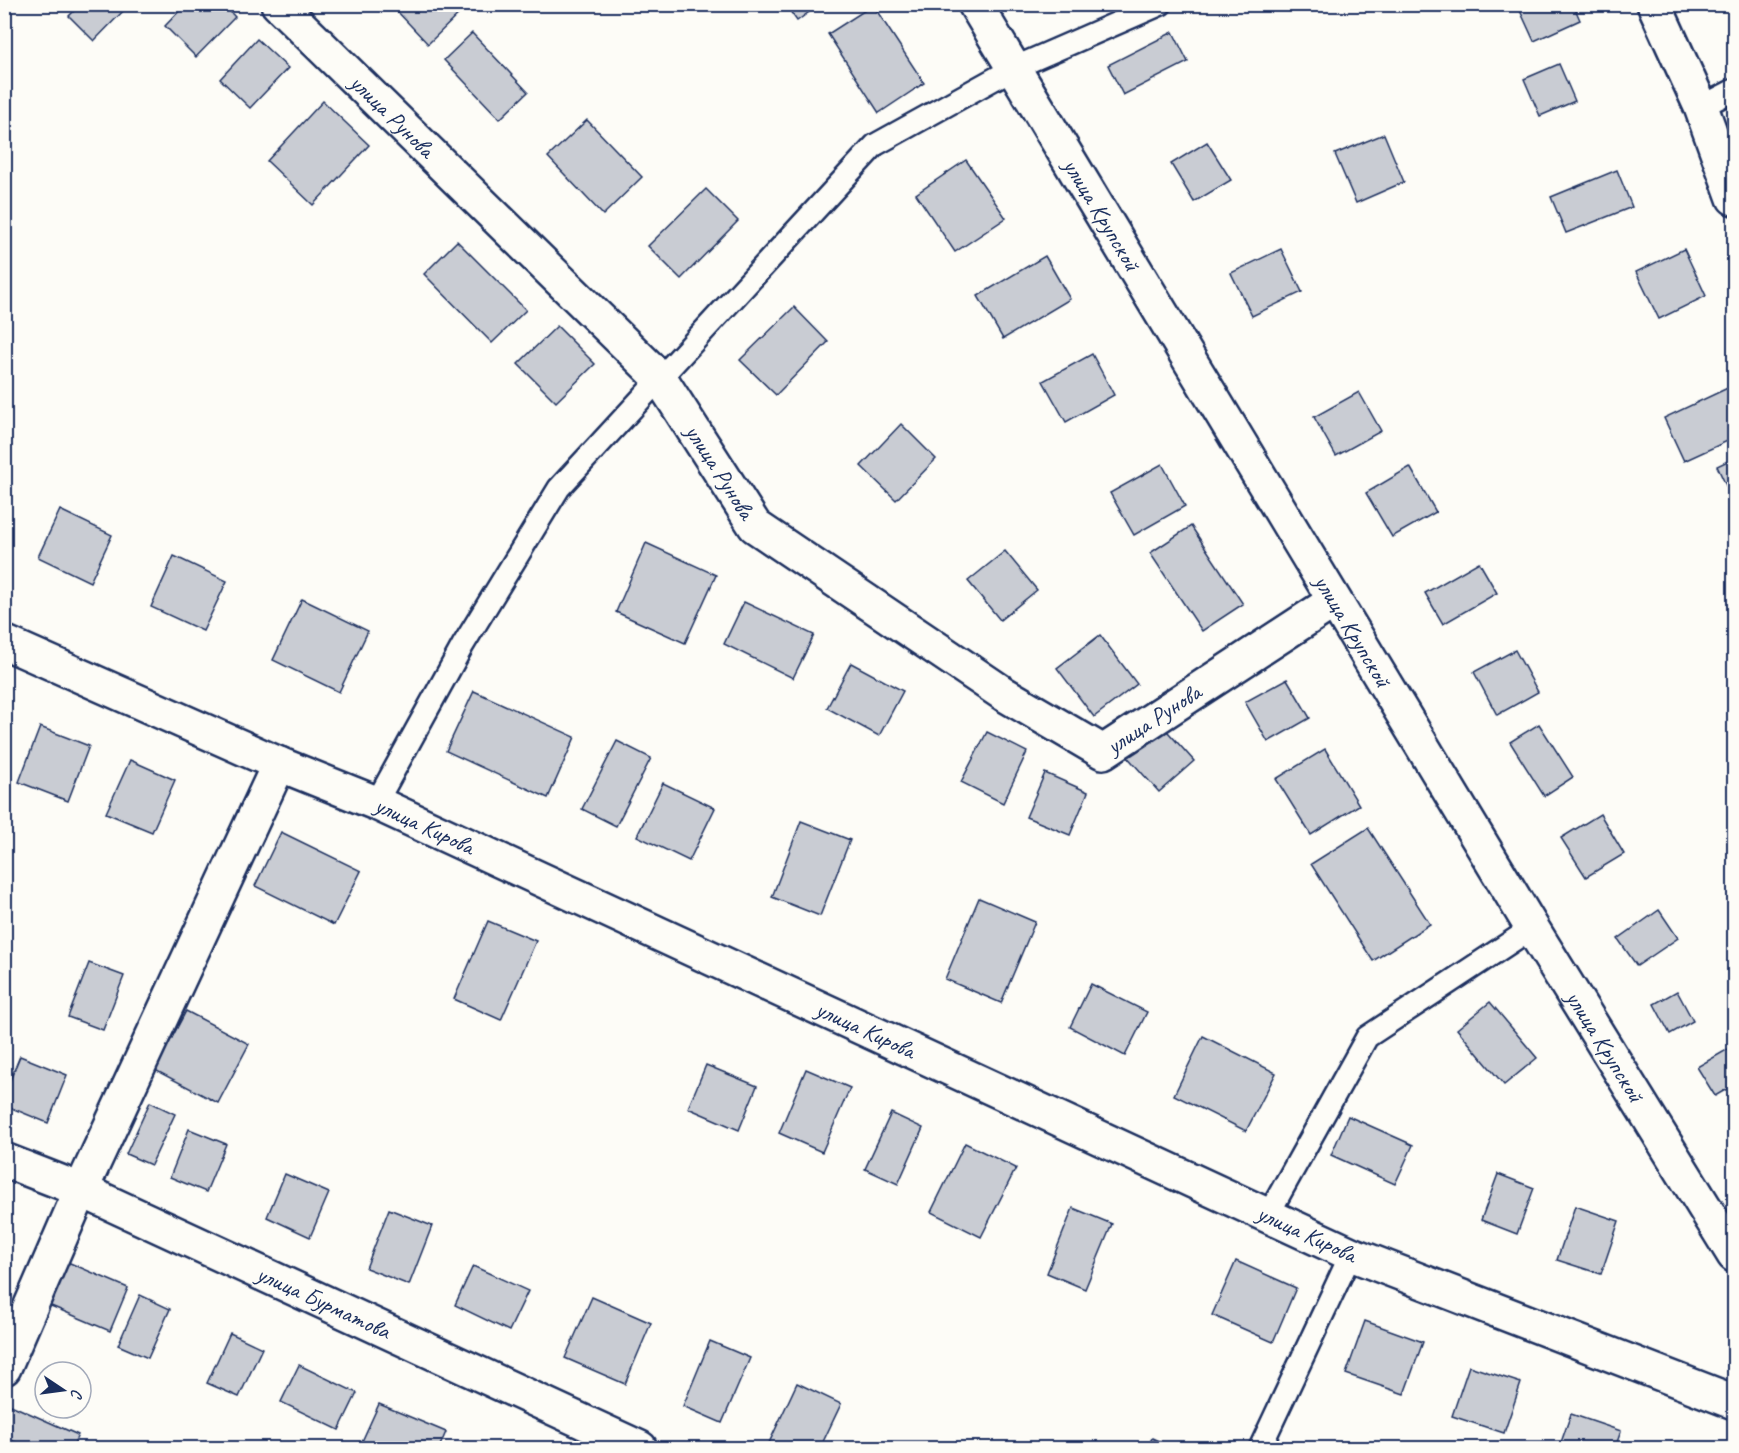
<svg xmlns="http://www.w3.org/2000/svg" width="1739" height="1453" font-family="Caveat,sans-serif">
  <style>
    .building { fill: #c9ccd3; stroke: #1b2f5e; stroke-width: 1.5 }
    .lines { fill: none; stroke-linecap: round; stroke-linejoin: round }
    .service-casing { stroke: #1b2f5e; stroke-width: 26 }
    .minor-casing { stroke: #1b2f5e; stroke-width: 38 }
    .secondary-casing { stroke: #1b2f5e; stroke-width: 38 }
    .service { stroke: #fdfcf7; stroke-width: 21 }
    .minor { stroke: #fdfcf7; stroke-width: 33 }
    .secondary { stroke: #fdfcf7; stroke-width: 33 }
    .labels { text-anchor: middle; stroke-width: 6; stroke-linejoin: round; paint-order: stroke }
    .street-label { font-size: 24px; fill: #1b2f5e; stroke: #fdfcf7 }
  </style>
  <rect width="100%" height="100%" fill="#fdfcf7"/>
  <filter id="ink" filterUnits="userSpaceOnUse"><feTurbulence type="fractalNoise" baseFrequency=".0167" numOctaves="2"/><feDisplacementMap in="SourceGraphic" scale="12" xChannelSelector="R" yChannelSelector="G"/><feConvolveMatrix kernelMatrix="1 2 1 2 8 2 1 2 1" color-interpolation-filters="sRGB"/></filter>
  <g filter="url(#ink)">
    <!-- building -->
    <g class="building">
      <path d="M81 4H130L94 41 69 16Z"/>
      <path d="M186 4H223L235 17 196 57 165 26Z"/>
      <path d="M402 4H469L428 44 396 10Z"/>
      <path d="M785 4H820L797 21Z"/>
      <path d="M1517 4H1573L1580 20 1534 41Z"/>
      <path d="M873 5 924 83 879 113 828 34Z"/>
      <path d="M1173 32 1188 62 1123 95 1108 65Z"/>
      <path d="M472 33 528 92 500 119 444 60Z"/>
      <path d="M257 39 288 68 250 108 220 79Z"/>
      <path d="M1559 64 1575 101 1540 116 1524 79Z"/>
      <path d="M323 101 369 145 313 205 267 161Z"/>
      <path d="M587 120 642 177 603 215 548 157Z"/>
      <path d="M1384 134 1404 182 1356 203 1335 154Z"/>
      <path d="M1207 142 1231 180 1194 202 1171 164Z"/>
      <path d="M966 160 1006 218 955 252 916 194Z"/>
      <path d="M1617 170 1632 207 1566 233 1551 197Z"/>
      <path d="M706 189 738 221 681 279 648 246Z"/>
      <path d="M457 241 526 310 492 343 424 274Z"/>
      <path d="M1281 249 1302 292 1252 316 1231 273Z"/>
      <path d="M1684 249 1706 296 1659 319 1636 272Z"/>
      <path d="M1045 256 1070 299 1003 339 978 296Z"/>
      <path d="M794 307 828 342 776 395 740 360Z"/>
      <path d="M557 326 595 364 556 402 518 364Z"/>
      <path d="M1092 354 1114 395 1066 422 1043 381Z"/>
      <path d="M1734 385V438L1684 461 1664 418Z"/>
      <path d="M1359 392 1381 431 1336 456 1314 417Z"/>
      <path d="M901 424 936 459 896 500 861 466Z"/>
      <path d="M1734 458V492L1730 494 1717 466Z"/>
      <path d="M1162 464 1185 506 1134 535 1110 493Z"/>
      <path d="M1410 467 1436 512 1392 537 1366 493Z"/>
      <path d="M60 510 112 535 90 582 38 557Z"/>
      <path d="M1191 526 1243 604 1202 631 1150 553Z"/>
      <path d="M646 543 716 575 685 643 616 612Z"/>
      <path d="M1005 551 1037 590 1000 620 968 581Z"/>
      <path d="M174 556 227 581 203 631 151 607Z"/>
      <path d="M1479 562 1497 593 1443 624 1425 593Z"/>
      <path d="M302 599 368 631 339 692 273 660Z"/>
      <path d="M744 602 814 635 793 678 724 644Z"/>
      <path d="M1100 635 1137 684 1094 717 1057 668Z"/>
      <path d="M1515 650 1538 692 1497 715 1474 672Z"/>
      <path d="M851 663 903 691 879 736 827 708Z"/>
      <path d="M1287 679 1310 718 1268 742 1245 702Z"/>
      <path d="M474 691 575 737 548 798 446 751Z"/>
      <path d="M1159 722 1194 761 1159 792 1124 753Z"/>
      <path d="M1539 724 1573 777 1544 796 1510 742Z"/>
      <path d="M40 727 89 746 68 801 19 782Z"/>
      <path d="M987 732 1027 752 1003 803 961 782Z"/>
      <path d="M617 741 651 758 616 826 582 809Z"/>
      <path d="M1325 749 1359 805 1311 835 1276 779Z"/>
      <path d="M130 760 175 780 152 832 106 813Z"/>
      <path d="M1045 773 1088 792 1070 835 1026 817Z"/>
      <path d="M663 783 715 808 689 861 637 836Z"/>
      <path d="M1600 814 1624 854 1586 877 1561 838Z"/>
      <path d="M801 821 850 840 820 916 772 897Z"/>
      <path d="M1368 828 1430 924 1373 961 1311 864Z"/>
      <path d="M281 832 361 871 334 925 255 886Z"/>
      <path d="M979 898 1035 922 1001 1003 945 979Z"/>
      <path d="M1659 910 1678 938 1637 966 1618 939Z"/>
      <path d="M488 921 536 941 501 1020 454 999Z"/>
      <path d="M89 963 124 976 103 1030 68 1017Z"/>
      <path d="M1091 984 1147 1012 1125 1056 1070 1027Z"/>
      <path d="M1677 991 1693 1021 1670 1034 1654 1004Z"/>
      <path d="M1490 1002 1537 1058 1504 1085 1457 1029Z"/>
      <path d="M186 1011 249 1044 218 1103 155 1070Z"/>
      <path d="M1203 1036 1276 1073 1246 1131 1174 1095Z"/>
      <path d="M1730 1048 1734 1055V1085L1715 1096 1697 1067Z"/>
      <path d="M20 1056 67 1075 48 1123 4 1105V1095Z"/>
      <path d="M706 1065 757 1086 739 1130 688 1108Z"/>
      <path d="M806 1069 850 1088 822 1152 779 1133Z"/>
      <path d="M150 1102 175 1114 151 1165 126 1154Z"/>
      <path d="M891 1113 923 1128 898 1184 865 1169Z"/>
      <path d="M1348 1116 1413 1145 1395 1184 1331 1155Z"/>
      <path d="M189 1129 226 1144 206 1192 170 1177Z"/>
      <path d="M965 1143 1016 1168 981 1237 931 1212Z"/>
      <path d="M285 1174 329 1193 310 1237 267 1217Z"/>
      <path d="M1498 1174 1534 1188 1517 1234 1481 1220Z"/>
      <path d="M1575 1206 1619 1221 1601 1274 1557 1260Z"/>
      <path d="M1073 1208 1112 1224 1085 1289 1047 1273Z"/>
      <path d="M389 1209 432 1226 409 1285 366 1268Z"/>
      <path d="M63 1260 128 1288 110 1331 44 1303Z"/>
      <path d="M1236 1261 1296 1288 1273 1342 1212 1315Z"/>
      <path d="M473 1266 528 1291 509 1331 455 1305Z"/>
      <path d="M140 1295 170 1309 148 1358 118 1345Z"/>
      <path d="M592 1297 651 1323 625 1384 565 1358Z"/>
      <path d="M1365 1321 1423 1342 1404 1394 1346 1374Z"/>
      <path d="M230 1333 262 1348 239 1397 207 1383Z"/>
      <path d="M710 1341 750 1358 722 1423 683 1406Z"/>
      <path d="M299 1365 357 1393 339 1430 281 1402Z"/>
      <path d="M1469 1366 1521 1383 1504 1433 1452 1416Z"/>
      <path d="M797 1383 841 1404 820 1448H780L769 1443Z"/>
      <path d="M4 1402 78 1435 72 1448H29L4 1437Z"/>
      <path d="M379 1404 446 1432 439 1448H359Z"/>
      <path d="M1571 1414 1621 1431 1615 1448H1559Z"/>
      <path d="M1152 1438 1174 1448H1147Z"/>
    </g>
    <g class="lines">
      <defs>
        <g id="service">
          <path d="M1701 107 1734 90"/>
          <path d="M376 803 463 645 559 488 875 145 1014 68 1161 4"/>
          <path d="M1268 1215 1367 1037 1532 928"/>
          <path d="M1260 1448 1351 1254"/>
        </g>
        <g id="minor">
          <path id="s1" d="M278 4 660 378 755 526 1004 694 1103 752 1334 601"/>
          <path id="s2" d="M975 4 1532 928 1734 1255"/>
          <path d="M1654 4 1701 107 1734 198"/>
          <path id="s3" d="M4 1160 81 1190 640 1448"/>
          <path d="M4 1368 81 1190 279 764"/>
        </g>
        <g id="secondary">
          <path id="s4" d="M4 642 279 764 376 803 1351 1254 1734 1402"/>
        </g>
      </defs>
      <!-- service casing -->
      <use href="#service" class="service-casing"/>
      <!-- minor casing -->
      <use href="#minor" class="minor-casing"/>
      <!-- secondary casing -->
      <use href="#secondary" class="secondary-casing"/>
      <!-- service -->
      <use href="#service" class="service"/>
      <!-- minor -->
      <use href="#minor" class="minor"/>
      <!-- secondary -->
      <use href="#secondary" class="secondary"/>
    </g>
  </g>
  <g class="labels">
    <!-- street labels -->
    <g class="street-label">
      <text dy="8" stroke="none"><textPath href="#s1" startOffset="160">улица Рунова</textPath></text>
      <text dy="8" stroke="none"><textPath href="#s2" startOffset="246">улица Крупской</textPath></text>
      <text dy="8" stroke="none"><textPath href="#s1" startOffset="646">улица Рунова</textPath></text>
      <text dy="8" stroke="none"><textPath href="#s2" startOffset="732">улица Крупской</textPath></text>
      <text dy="8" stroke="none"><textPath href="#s1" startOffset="1186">улица Рунова</textPath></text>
      <text dy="8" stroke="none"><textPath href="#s4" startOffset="459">улица Кирова</textPath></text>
      <text dy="8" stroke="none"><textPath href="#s4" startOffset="945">улица Кирова</textPath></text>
      <text dy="8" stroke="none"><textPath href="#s2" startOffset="1218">улица Крупской</textPath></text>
      <text dy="8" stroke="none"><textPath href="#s4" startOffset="1431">улица Кирова</textPath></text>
      <text dy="8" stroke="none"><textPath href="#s3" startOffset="350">улица Бурматова</textPath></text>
    </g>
  </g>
  <!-- margin -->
  <rect width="1739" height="1453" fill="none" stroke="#fdfcf7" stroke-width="24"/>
  <rect x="12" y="12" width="1715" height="1429" fill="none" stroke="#1b2f5e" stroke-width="2" filter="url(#ink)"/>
  <!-- north arrow -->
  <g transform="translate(63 1390) rotate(103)"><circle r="28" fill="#fdfcf7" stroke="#a3aaba" stroke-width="1.5"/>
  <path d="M0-4.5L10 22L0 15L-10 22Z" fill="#1b2f5e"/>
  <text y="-9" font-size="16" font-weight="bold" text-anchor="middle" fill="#1b2f5e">С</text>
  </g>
</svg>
